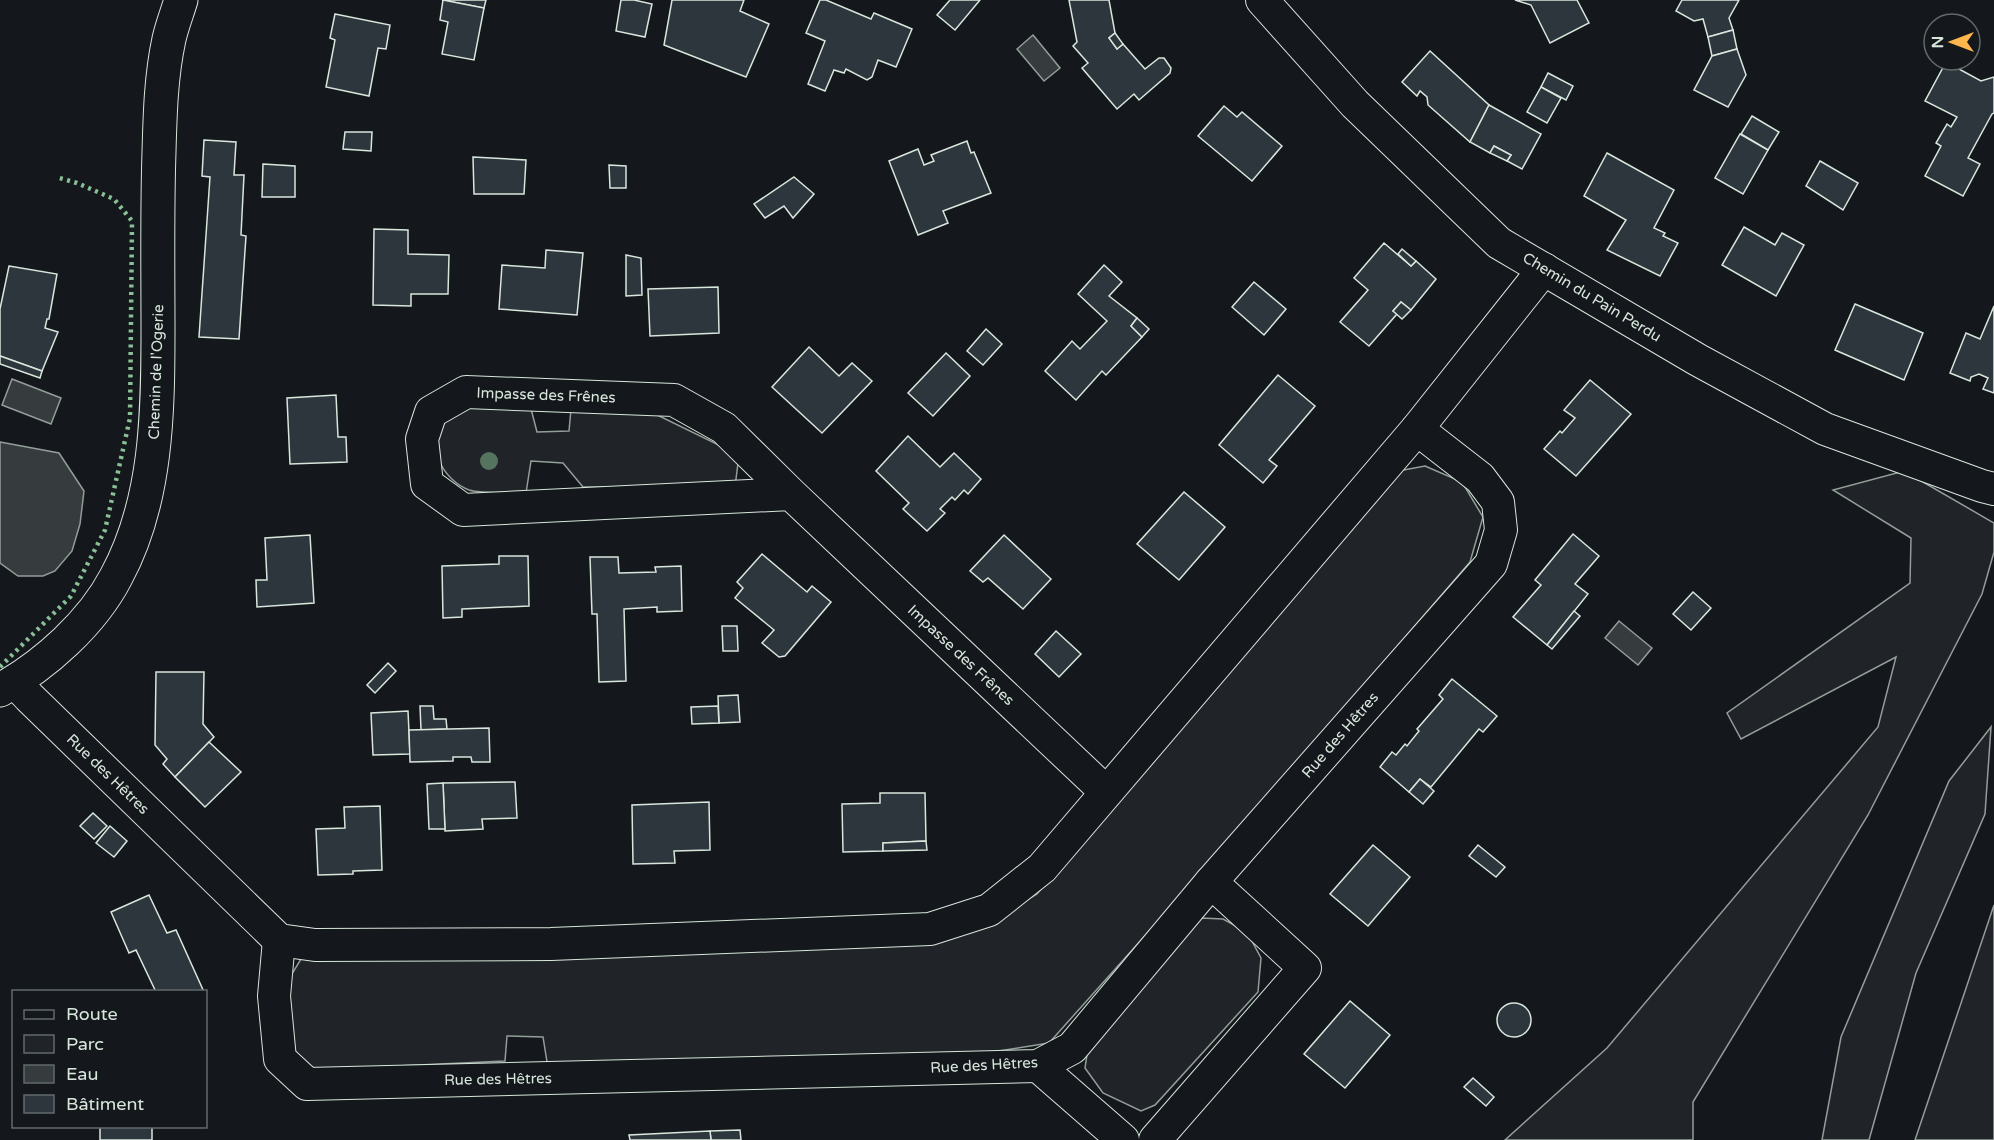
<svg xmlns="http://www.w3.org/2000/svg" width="1994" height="1140" font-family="'Varela Round',sans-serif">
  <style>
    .green { fill: #202428; stroke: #939e99; stroke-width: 1.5 }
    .water { fill: #363b3e; stroke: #939e99; stroke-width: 1.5 }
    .building { fill: #2c363c; stroke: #d8e6dc; stroke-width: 1.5 }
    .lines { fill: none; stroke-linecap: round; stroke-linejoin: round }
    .minor-casing { stroke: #d8e6dc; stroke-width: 34 }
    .tertiary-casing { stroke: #d8e6dc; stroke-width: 35 }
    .minor { stroke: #14181c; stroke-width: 32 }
    .tertiary { stroke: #14181c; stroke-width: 33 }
    .hedge { stroke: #8ac095; stroke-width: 4.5; stroke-dasharray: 3 4.5; stroke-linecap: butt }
    .tree { fill: #55745f }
    .labels { text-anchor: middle; stroke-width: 4.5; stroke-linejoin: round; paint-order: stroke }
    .street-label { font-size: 15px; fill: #d8e6dc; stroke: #14181c }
  </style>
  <rect width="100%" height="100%" fill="#14181c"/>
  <!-- green -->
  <g class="green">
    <path d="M468 405H530L537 432 569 431 571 409H645L727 449 738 463 735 487H583L563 463 531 461 526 493C513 492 481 494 469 490 444 481 423 445 445 422 450 415 461 410 468 405Z"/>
    <path d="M1425 466 1462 482 1483 517 1470 562 1227 844 1049 1043 992 1052 548 1068 543 1037 507 1036 505 1061 310 1070 290 1046 287 982 301 959 925 942 980 928 1037 894 1393 472Z"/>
    <path d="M1904 471 1994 523V552L1982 594 1868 815 1693 1102V1140H1505L1607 1048 1878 727 1896 657 1741 739 1727 713 1910 583 1911 538 1833 490Z"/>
    <path d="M1991 727 1985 814 1916 973 1869 1140H1822L1841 1037 1949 781Z"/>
    <path d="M1994 905V1140H1915Z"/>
    <path d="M1201 918 1223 919 1247 932 1261 958 1258 992 1155 1105 1141 1111 1103 1093 1085 1068 1088 1048Z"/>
  </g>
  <!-- water -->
  <g class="water">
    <path d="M1033 35 1060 68 1044 81 1017 49Z"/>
    <path d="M12 379 61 398 51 424 2 405Z"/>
    <path d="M0 442 59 453 84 491 80 524 72 551 55 571 43 576H18L0 563Z"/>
    <path d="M1619 621 1652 648 1638 665 1605 638Z"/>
  </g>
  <!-- building -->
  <g class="building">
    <path d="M442 0H486L484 8Z"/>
    <path d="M443 0 484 8 474 60 442 54 448 22 440 20Z"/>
    <path d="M621 0H634L652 4 645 37 616 31Z"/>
    <path d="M672 0H744L740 11 769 24 746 77 664 45Z"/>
    <path d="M820 0H826L871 19 874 13 912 29 896 67 878 60 872 77 867 80 846 69 844 73 834 70 825 91 808 84 825 41 806 33Z"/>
    <path d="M950 0H980L955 30 937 15Z"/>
    <path d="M1069 0H1109L1115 33 1109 38 1117 49 1123 44 1145 69 1159 58H1164L1171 68 1170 73 1139 100 1134 94 1117 109 1082 68 1088 63 1073 46 1077 42Z"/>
    <path d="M1515 0H1577L1589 23 1550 43 1531 5Z"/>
    <path d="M1682 0H1739L1729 18 1733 30 1708 37 1703 19 1694 21 1676 11Z"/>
    <path d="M335 14 390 25 386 49 378 48 369 96 326 87 335 40 330 38Z"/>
    <path d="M1733 30 1737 49 1712 56 1708 37Z"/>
    <path d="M1115 33 1123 44 1117 49 1109 38Z"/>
    <path d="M1737 49 1746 75 1728 107 1694 90 1712 56Z"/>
    <path d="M1430 51 1489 105 1470 142 1428 105 1427 97 1420 91 1417 96 1402 82Z"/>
    <path d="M1946 62 1981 81 1994 77V113L1992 114 1968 158 1980 164 1963 196 1925 176 1941 146 1936 143 1947 124 1951 127 1957 117 1925 101Z"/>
    <path d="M1548 73 1573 86 1566 100 1541 87Z"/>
    <path d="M1541 87 1561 98 1547 123 1527 112Z"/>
    <path d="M1489 105 1541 134 1522 169 1507 161 1511 155 1494 146 1490 153 1470 142Z"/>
    <path d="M1224 106 1237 117 1242 112 1282 146 1252 181 1198 136Z"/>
    <path d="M1752 116 1779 132 1768 150 1741 134Z"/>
    <path d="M345 132H372L371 151 343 149Z"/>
    <path d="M1740 134 1768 150 1743 194 1715 178Z"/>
    <path d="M204 140 236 142 234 175H244L241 235 246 236 239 339 199 337 210 177 202 176Z"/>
    <path d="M967 141 971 153 974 152 991 193 943 211 948 223 918 235 889 161 918 149 924 165 934 161 931 155Z"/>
    <path d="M1494 146 1511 155 1507 161 1490 153Z"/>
    <path d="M1607 153 1674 190 1654 228 1665 233 1663 236 1678 243 1660 276 1607 250 1626 220 1584 196Z"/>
    <path d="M473 157 526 160 524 194H474Z"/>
    <path d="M1820 161 1858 183 1843 210 1806 186Z"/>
    <path d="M263 164 295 166V197H262Z"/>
    <path d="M609 165 626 166V188H610Z"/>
    <path d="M794 177 814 194 793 218 784 206 765 218 754 204Z"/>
    <path d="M1744 227 1775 245 1782 233 1804 245 1776 296 1722 265Z"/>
    <path d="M374 229 408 230V254L449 255 448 294H411V306L373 305Z"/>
    <path d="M1384 243 1411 266 1416 261 1436 279 1411 310 1401 302 1393 311 1397 314 1369 346 1340 322 1368 290 1354 278Z"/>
    <path d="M1402 249 1416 261 1411 266 1398 254Z"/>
    <path d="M546 250 583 253 577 315 499 309 502 265 545 268Z"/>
    <path d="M626 255 641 258 642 295 626 296Z"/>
    <path d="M1104 265 1122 282 1109 296 1137 318 1131 326 1142 337 1106 375 1102 371 1076 400 1045 371 1072 341 1080 349 1107 321 1078 294Z"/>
    <path d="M9 266 57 274 49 319H47L45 328 58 332 42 371 0 356V309Z"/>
    <path d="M1254 282 1286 309 1264 335 1232 307Z"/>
    <path d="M718 287 719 333 650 336 648 289Z"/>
    <path d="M1401 302 1411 310 1402 319 1393 311Z"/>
    <path d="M1855 304 1923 333 1904 380 1835 350Z"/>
    <path d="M1994 306V393L1983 389 1988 378 1979 374 1971 377 1970 381 1950 373 1966 333 1980 339Z"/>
    <path d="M1137 318 1149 329 1142 337 1131 326Z"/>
    <path d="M986 329 1002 344 983 365 967 351Z"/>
    <path d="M809 347 839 376 852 363 872 381 822 433 772 387Z"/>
    <path d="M946 353 970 376 933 416 908 393Z"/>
    <path d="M0 356 42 371 40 378 0 364Z"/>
    <path d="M1278 375 1315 406 1269 460 1277 466 1263 483 1219 445Z"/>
    <path d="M1590 380 1631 414 1576 476 1544 449 1560 431 1562 433 1575 418 1564 410Z"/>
    <path d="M336 395 338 437H346L347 462 290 464 287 398Z"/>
    <path d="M908 436 940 467 954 453 981 479 968 494 964 490 955 500 952 497 940 509 945 513 927 531 903 509 909 503 876 471Z"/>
    <path d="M1184 492 1225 527 1179 580 1137 544Z"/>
    <path d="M1573 534 1599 556 1575 584 1588 594 1547 645 1513 617 1541 585 1535 580Z"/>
    <path d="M310 535 314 603 257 607 256 580H267L265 538Z"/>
    <path d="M1004 535 1051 579 1023 609 988 578 983 582 970 571Z"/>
    <path d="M762 554 807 592 812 586 831 602 785 656 779 657 762 643 774 630 735 598 743 588 737 582Z"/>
    <path d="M499 556H528L529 606 462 609V617L443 618 442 566 499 564Z"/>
    <path d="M590 557H618L619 573 656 572 655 567 681 566 682 611 657 612V607L624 609 626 681 599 682 597 614H592Z"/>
    <path d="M1693 592 1711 608 1691 630 1673 614Z"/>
    <path d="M1574 611 1580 616 1552 649 1547 645Z"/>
    <path d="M722 626H737L738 651H723Z"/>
    <path d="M1056 631 1081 654 1059 677 1035 654Z"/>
    <path d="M388 663 396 671 375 693 367 685Z"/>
    <path d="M156 672H204L203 724 214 737 175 777 163 764 167 759 155 745Z"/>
    <path d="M1452 679 1497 716 1483 732 1479 729 1431 787 1420 779 1409 792 1380 767 1392 752 1396 755 1405 744 1407 746 1419 731 1417 729 1443 699 1439 695Z"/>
    <path d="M738 695 740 722 719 723 718 696Z"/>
    <path d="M420 706H433L434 719H446L447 729 421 730Z"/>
    <path d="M718 706 719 723 692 724 691 707Z"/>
    <path d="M408 711 410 754 373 755 371 713Z"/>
    <path d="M489 728 490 762H472L471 757H453V761L410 762 409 730Z"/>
    <path d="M209 742 241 772 205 807 175 777Z"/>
    <path d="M1420 779 1434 791 1423 804 1409 792Z"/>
    <path d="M515 782 517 818 482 819 483 829 445 831 443 783Z"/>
    <path d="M443 783 445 829H429L427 784Z"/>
    <path d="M880 793H925L926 841 883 843V851L843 852 842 804 880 803Z"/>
    <path d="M709 802 710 850 674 851 675 863 633 864 632 805Z"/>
    <path d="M380 806 382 870 353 871V874L318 875 316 829 345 828 344 807Z"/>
    <path d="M93 813 107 826 94 839 80 826Z"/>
    <path d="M110 826 127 841 114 857 96 843Z"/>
    <path d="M926 841 927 850 883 851V843Z"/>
    <path d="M1373 845 1410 877 1368 926 1330 894Z"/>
    <path d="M1478 845 1505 867 1496 877 1469 856Z"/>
    <path d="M149 895 167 933 176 930 204 992H156L136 950 129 953 111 912Z"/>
    <path d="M1350 1001 1390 1035 1345 1088 1304 1054Z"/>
    <circle cx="1514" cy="1020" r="17"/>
    <path d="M1473 1078 1494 1097 1486 1106 1464 1087Z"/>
    <rect x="100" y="1126" width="52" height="14"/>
    <path d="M740 1130 741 1140H711L710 1131Z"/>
    <path d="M710 1131 711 1140H630L629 1135Z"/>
  </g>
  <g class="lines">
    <defs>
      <g id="minor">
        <path d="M1262 0 1355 104 1499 243 1698 360 1825 429 1982 486 1994 489"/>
        <path d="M791 494 463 510 427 484 422 439 431 412 466 392 674 400 724 428 791 494 1106 792"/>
        <path d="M15 682 29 697 279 940 315 945 551 944 930 929 989 910 1042 868 1417 429 1544 269"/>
        <path d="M279 940 274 996 280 1059 307 1084 1038 1066 1072 1048 1211 882 1491 564 1501 530 1498 502 1480 478 1417 429"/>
        <path d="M1038 1066 1123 1140"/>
        <path d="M1155 1140 1305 968 1211 882"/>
      </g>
      <path id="tertiary" d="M0 690C45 665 92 623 116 577 157 502 158 413 158 329 158 270 157 211 159 152 160 115 161 76 169 39 172 26 177 13 181 0"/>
    </defs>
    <!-- minor casing -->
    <use href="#minor" class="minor-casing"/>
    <!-- tertiary casing -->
    <use href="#tertiary" class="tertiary-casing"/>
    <!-- minor -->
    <use href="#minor" class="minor"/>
    <!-- tertiary -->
    <use href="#tertiary" class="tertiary"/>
    <!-- hedge -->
    <path class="hedge" d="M0 667 71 596 105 530 130 418 132 221 114 199 77 183 56 177"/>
  </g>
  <!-- trees -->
  <circle class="tree" cx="489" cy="461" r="9"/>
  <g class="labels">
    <!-- street labels -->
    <g class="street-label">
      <text transform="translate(1592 297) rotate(31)" y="5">Chemin du Pain Perdu</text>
      <text transform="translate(156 372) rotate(-88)" y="5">Chemin de l'Ogerie</text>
      <text transform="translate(546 395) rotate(2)" y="5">Impasse des Frênes</text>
      <text transform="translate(961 655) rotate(43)" y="5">Impasse des Frênes</text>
      <text transform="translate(1340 735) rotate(-49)" y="5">Rue des Hêtres</text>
      <text transform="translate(108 774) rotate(44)" y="5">Rue des Hêtres</text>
      <text transform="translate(984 1065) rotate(-3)" y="5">Rue des Hêtres</text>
      <text transform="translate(498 1079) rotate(-1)" y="5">Rue des Hêtres</text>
    </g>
  </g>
  <!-- legend -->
  <rect x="12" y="990" width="195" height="138" fill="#14181c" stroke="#626a69" stroke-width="1.5"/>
  <rect x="24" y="1010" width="30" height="9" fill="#14181c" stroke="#626a69" stroke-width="1.5"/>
  <text x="66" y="1020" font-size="18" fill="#d8e6dc">Route</text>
  <rect x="24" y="1035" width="30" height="18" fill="#202428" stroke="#626a69" stroke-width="1.5"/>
  <text x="66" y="1050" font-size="18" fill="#d8e6dc">Parc</text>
  <rect x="24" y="1065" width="30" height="18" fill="#363b3e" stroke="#626a69" stroke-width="1.5"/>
  <text x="66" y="1080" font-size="18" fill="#d8e6dc">Eau</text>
  <rect x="24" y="1095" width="30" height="18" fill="#2c363c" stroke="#626a69" stroke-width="1.5"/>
  <text x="66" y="1110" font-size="18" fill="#d8e6dc">Bâtiment</text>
  <!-- north arrow -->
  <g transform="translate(1952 42) rotate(270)"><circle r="28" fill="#14181c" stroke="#626a69" stroke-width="1.5"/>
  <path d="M0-4.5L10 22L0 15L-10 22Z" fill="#ffb74d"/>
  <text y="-9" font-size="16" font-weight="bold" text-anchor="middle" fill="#d8e6dc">N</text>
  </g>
</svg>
